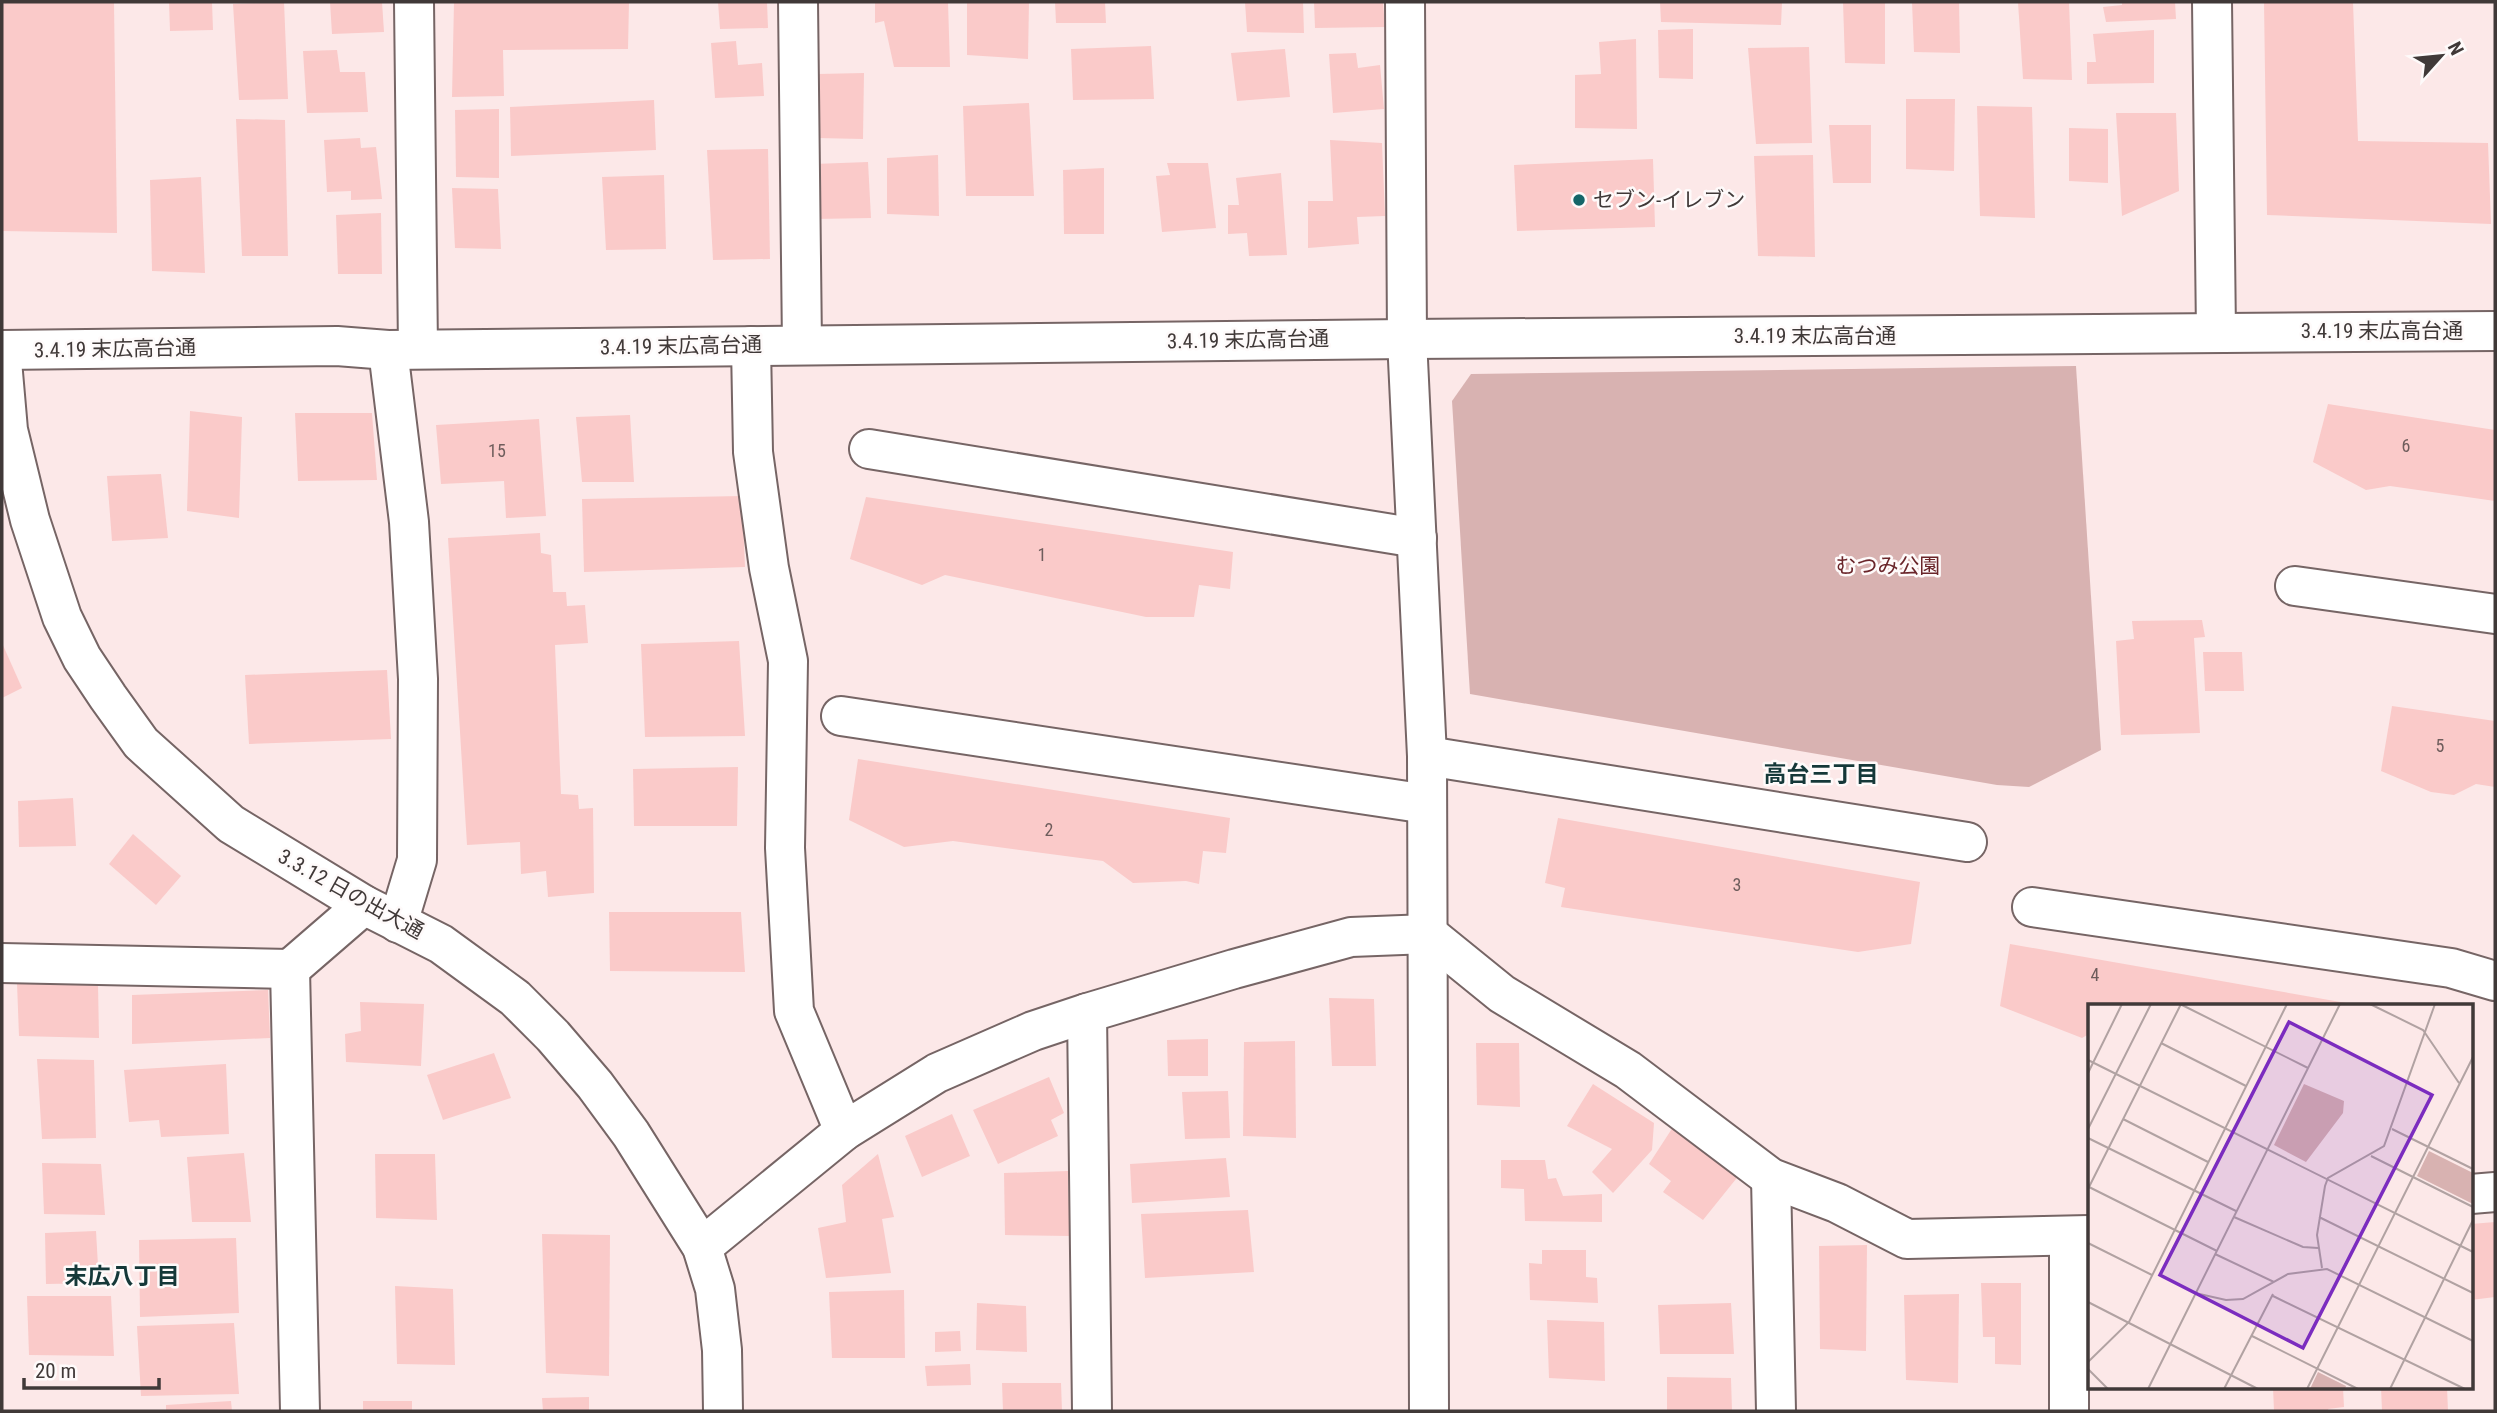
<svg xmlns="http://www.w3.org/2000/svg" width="2497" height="1413" font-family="'Roboto Condensed','Noto Sans JP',sans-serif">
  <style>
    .green { fill: #d8b2b1 }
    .building { fill: #facac9 }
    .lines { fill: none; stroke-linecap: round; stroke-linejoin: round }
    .minor-casing { stroke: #766565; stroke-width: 42 }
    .minor { stroke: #fff; stroke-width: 38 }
    .poi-dot { fill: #166568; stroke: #fefafa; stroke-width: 2.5 }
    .labels { text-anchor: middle; stroke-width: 5; stroke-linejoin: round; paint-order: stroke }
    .number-label { font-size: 18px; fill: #6e5d5c }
    .poi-label { font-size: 21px; fill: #403938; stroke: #fefafa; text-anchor: start }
    .street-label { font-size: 21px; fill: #403938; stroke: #fefafa }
    .park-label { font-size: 21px; fill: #6a252a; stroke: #fefafa }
    .neighbourhood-label { font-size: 23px; font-weight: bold; fill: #153839; stroke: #fefafa }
    .inset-road { fill: none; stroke: #b1a2a2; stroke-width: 2 }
    .view { fill: #7b2cbf; fill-opacity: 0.15; stroke: #7b2cbf; stroke-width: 3.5 }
    .inset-edge { fill: none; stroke: #403938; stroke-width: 3.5 }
  </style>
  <rect width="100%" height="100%" fill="#fce8e8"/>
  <!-- green -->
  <path class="green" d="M2076 366 2101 750 2029 787 1997 785 1470 694 1452 401 1471 374Z"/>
  <!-- building -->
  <g class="building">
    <path d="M2 2H114L117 233 2 231Z"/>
    <path d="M169 2H212L213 30 170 31Z"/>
    <path d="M284 2 288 99 239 100 233 4Z"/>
    <path d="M330 2H382L384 32 332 34Z"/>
    <path d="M454 2H629L628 49 503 50 504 96 452 97Z"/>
    <path d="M718 2H767L768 28 720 29Z"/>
    <path d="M875 2H948L950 67H894L884 21 875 23Z"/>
    <path d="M967 2H1029L1028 59 967 55Z"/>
    <path d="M1055 2H1105L1106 23H1056Z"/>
    <path d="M1245 2H1303L1304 33 1247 32Z"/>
    <path d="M1314 2H1383L1385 27 1315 28Z"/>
    <path d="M1660 2H1782L1781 25 1661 22Z"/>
    <path d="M1843 2H1885V64L1845 63Z"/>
    <path d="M1912 2H1959L1960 53 1914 52Z"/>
    <path d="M2018 2H2069L2072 80 2023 79Z"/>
    <path d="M2122 2H2175L2176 19 2106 22 2103 7 2122 5Z"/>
    <path d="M2264 2H2353L2358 141 2488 143 2491 224 2267 215Z"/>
    <path d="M1693 29V79L1659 78 1658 30Z"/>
    <path d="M2154 30V83L2087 84V62H2096L2093 34Z"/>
    <path d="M1636 39 1637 129 1575 128V75L1601 74 1599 42Z"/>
    <path d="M736 41 738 65 762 63 764 96 715 98 711 43Z"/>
    <path d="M1151 46 1154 99 1073 100 1071 49Z"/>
    <path d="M1809 47 1812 143 1756 144 1748 48Z"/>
    <path d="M1285 49 1290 97 1237 101 1231 53Z"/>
    <path d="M337 50 340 72H365L368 112 307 113 303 51Z"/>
    <path d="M1356 53 1358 68 1380 65 1384 109 1333 113 1329 54Z"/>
    <path d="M864 73 863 139 817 138 818 74Z"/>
    <path d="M1906 99H1955L1954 171 1906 169Z"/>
    <path d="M654 100 656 150 511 156 510 107Z"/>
    <path d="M1029 103 1034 196H966L963 106Z"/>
    <path d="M1977 106 2032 107 2035 218 1980 216Z"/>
    <path d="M499 109V178L456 177 455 110Z"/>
    <path d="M2116 113H2176L2179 191 2122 216Z"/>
    <path d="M236 119 285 120 288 256H242Z"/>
    <path d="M1829 125H1871V183H1833Z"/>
    <path d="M2069 128 2108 129V183L2069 181Z"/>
    <path d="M360 138 361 148 376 147 382 199 351 200V191L327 192 324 140Z"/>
    <path d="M1330 140 1382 143 1385 216 1357 217 1359 244 1308 248V201H1333Z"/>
    <path d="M768 149 770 259 713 260 707 150Z"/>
    <path d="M938 155 939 216 887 214V158Z"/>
    <path d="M1813 155 1815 257 1758 256 1754 156Z"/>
    <path d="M1653 159 1655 227 1517 231 1514 165Z"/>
    <path d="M868 162 871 218 815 219 814 164Z"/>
    <path d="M1167 163H1208L1216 228 1162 232 1156 176 1170 175Z"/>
    <path d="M1104 168V234H1064L1063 170Z"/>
    <path d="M1281 173 1287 255 1249 256 1247 233 1228 234V205H1239L1236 178Z"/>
    <path d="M664 175 666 249 606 250 602 177Z"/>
    <path d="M201 177 205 273 152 271 150 180Z"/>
    <path d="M452 188 498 189 501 249 455 248Z"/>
    <path d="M381 213 382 274H338L336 215Z"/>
    <path d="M2328 404 2495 430V501L2390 486 2366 490 2313 462Z"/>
    <path d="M190 411 242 417 239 518 187 511Z"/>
    <path d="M295 413H372L377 480 298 481Z"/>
    <path d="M630 415 634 482H582L576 417Z"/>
    <path d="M539 419 546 516 506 518 504 481 441 484 436 425Z"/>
    <path d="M161 474 168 538 112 541 107 476Z"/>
    <path d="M742 496 745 567 584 572 582 499Z"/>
    <path d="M866 497 1233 552 1230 589 1199 585 1194 617H1146L945 575 922 585 850 559Z"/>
    <path d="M540 533 541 553 551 555 553 592H566L567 606 585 605 588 643 555 645 561 794 578 795 579 809 593 808 594 893 548 897 546 871 521 874 520 842 467 845 448 538Z"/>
    <path d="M2202 620 2205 637 2194 638 2200 733 2121 735 2116 641 2134 639 2132 621Z"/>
    <path d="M739 641 745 736 645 737 641 644Z"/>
    <path d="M2 643 22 688 2 698Z"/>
    <path d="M2203 652H2242L2244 691H2205Z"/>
    <path d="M387 670 391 739 249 744 245 675Z"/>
    <path d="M2392 706 2495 721V787L2476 784 2454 795 2431 792 2381 771Z"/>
    <path d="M858 759 1230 818 1226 853 1203 851 1199 884 1186 881 1133 883 1103 861 953 841 904 847 849 820Z"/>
    <path d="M738 767 737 826H634L633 769Z"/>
    <path d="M73 798 76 846 19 847 18 801Z"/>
    <path d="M1558 818 1920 882 1911 944 1858 952 1561 907 1565 888 1545 883Z"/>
    <path d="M133 834 181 876 156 905 109 864Z"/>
    <path d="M609 912H741L745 972 610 971Z"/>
    <path d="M2010 944 2352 1004V1005H2089V1034L2082 1038 2000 1006Z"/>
    <path d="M17 983 98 984 99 1038 19 1036Z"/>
    <path d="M268 990 270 1038 132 1044V995Z"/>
    <path d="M1329 998 1374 999 1376 1066H1332Z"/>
    <path d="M360 1002 424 1004 421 1066 346 1062 345 1034 361 1031Z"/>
    <path d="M1208 1039V1076H1168L1167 1040Z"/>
    <path d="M1295 1041 1296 1138 1243 1136 1244 1042Z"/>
    <path d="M1476 1043H1519L1520 1107 1477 1105Z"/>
    <path d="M494 1053 511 1098 443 1120 427 1075Z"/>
    <path d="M37 1059 94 1060 96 1138 42 1139Z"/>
    <path d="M226 1064 229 1134 161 1137 159 1120 129 1122 124 1070Z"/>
    <path d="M1049 1077 1064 1113 1051 1120 1058 1136 998 1164 973 1110Z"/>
    <path d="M1593 1084 1654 1123 1652 1150 1613 1193 1592 1172 1612 1149 1567 1126Z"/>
    <path d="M1228 1091 1230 1138 1185 1139 1182 1092Z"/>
    <path d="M952 1114 970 1156 922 1177 905 1136Z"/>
    <path d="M1675 1124 1740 1174 1703 1220 1663 1192 1671 1181 1649 1164Z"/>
    <path d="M244 1153 251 1222H192L187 1157Z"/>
    <path d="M375 1154H435L437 1220 376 1218Z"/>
    <path d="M878 1154 894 1217 882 1219 891 1273 826 1278 818 1228 846 1222 842 1185Z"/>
    <path d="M1226 1158 1230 1197 1132 1203 1130 1164Z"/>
    <path d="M1501 1160H1545L1548 1179 1556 1178 1563 1196 1602 1194V1222L1525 1221 1524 1189 1501 1188Z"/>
    <path d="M42 1163 101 1164 105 1215 44 1214Z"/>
    <path d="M1068 1171 1070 1236 1005 1235 1004 1173Z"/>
    <path d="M1248 1210 1254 1272 1145 1278 1141 1214Z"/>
    <path d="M2495 1222V1297L2471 1300V1224Z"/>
    <path d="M96 1231 99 1283 46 1284 45 1233Z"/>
    <path d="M542 1234 610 1235 609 1376 546 1373Z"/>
    <path d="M236 1238 239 1313 140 1317 139 1240Z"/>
    <path d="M1867 1245 1866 1351 1820 1349 1819 1246Z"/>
    <path d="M1542 1250H1586V1277L1597 1278 1598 1303 1530 1300 1529 1263 1542 1264Z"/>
    <path d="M1981 1283H2021V1365L1995 1364V1337H1983Z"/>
    <path d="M395 1286 453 1289 455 1365 397 1364Z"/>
    <path d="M904 1290 905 1358H832L829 1292Z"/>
    <path d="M1959 1294 1958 1383 1906 1380 1904 1295Z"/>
    <path d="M27 1296H111L114 1356 29 1355Z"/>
    <path d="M977 1303 1026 1306 1027 1352 976 1350Z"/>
    <path d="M1731 1303 1734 1354H1660L1658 1305Z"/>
    <path d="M1547 1320 1604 1322 1605 1381 1549 1378Z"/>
    <path d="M234 1323 239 1394 141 1396 137 1326Z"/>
    <path d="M960 1331 961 1351 935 1352V1332Z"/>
    <path d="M970 1364 971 1385 927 1386 925 1366Z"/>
    <path d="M1667 1377 1731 1378 1732 1411H1667Z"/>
    <path d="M1002 1383H1061L1062 1411H1003Z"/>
    <path d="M2273 1387H2343L2344 1407 2328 1409 2329 1411H2274Z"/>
    <path d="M2381 1387H2447L2448 1411H2382Z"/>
    <path d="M589 1397V1411H543L542 1398Z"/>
    <path d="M231 1401 232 1411H166V1405Z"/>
    <rect x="363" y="1401" width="49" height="10"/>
  </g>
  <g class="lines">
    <defs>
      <g id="minor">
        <path d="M414 2 418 349"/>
        <path d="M798 2 802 345"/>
        <path d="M1405 2 1407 339 1427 756 1429 1411"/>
        <path d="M2212 2 2216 333"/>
        <path d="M751 346 753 452 769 568 788 661 785 848 794 1011 844 1131"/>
        <path d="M2 350 337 346 388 350 1407 339 2495 331"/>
        <path d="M388 350 409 522 418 679 417 860 398 923"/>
        <path d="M2 361 8 430 30 520 62 617 82 658 108 697 141 743 231 824 364 905 441 944 515 998 553 1036 595 1085 631 1134 702 1247 715 1289 722 1350 723 1411"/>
        <path d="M869 449 1417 538"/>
        <path d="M2295 586 2495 614"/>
        <path d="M841 716 1427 804"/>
        <path d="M1427 756 1967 842"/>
        <path d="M2032 907 2451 968 2495 981"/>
        <path d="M2 963 290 969 364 905"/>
        <path d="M290 969 300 1411"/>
        <path d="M1087 1013 1092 1411"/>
        <path d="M1771 1178 1776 1411"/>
        <path d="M2471 1194 2495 1192"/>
        <path d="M702 1247 844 1131 937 1073 1033 1031 1087 1013 1234 969 1351 937 1428 934 1502 994 1628 1070 1771 1178 1837 1203 1907 1239 2089 1235"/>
        <path d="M2069 1411V1237"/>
      </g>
    </defs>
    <!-- minor casing -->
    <use href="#minor" class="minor-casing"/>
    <!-- minor -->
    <use href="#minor" class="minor"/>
  </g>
  <!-- markers -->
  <circle class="poi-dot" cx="1579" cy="200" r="7"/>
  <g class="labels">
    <!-- number labels -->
    <g class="number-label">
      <text x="2406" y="452">6</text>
      <text x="497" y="457">15</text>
      <text x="1042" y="561">1</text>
      <text x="2440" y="752">5</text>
      <text x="1049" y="836">2</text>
      <text x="1737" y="891">3</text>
      <text x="2095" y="981">4</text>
    </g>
    <!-- poi labels -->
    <g class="poi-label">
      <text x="1593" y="207">セブン-イレブン</text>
    </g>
    <!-- street labels -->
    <g class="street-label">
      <text x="2382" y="338">3.4.19 末広高台通</text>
      <text x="1815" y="343">3.4.19 末広高台通</text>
      <text transform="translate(1248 340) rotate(-1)" y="7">3.4.19 末広高台通</text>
      <text transform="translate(681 346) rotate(-1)" y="7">3.4.19 末広高台通</text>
      <text transform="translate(115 349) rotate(-1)" y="7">3.4.19 末広高台通</text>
      <text transform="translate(351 894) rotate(29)" y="7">3.3.12 日の出大通</text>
    </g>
    <!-- park labels -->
    <g class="park-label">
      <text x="1888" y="573">むつみ公園</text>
    </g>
    <!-- neighbourhood labels -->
    <g class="neighbourhood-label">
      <text x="1821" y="782">高台三丁目</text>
      <text x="122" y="1284">末広八丁目</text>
    </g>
  </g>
  <!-- overview -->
  <g transform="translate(2088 1004)">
    <rect width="385" height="385" fill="#fce8e8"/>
    <path d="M216 80 256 97 255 109 218 158 186 141ZM341 147 385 169V200L329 172ZM230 368 258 382 257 385H222Z" fill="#d8b2b1"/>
    <path class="inset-road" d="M92 0 220 64M282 0 335 26 371 79M73 39 158 82M0 56 385 248M0 69 34 0M35 115 120 158M0 125 63 0M304 125 385 165M0 134 148 207M283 152 385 203M1 183 129 247M0 185 93 0M146 213 215 243 230 244M231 213 385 289M0 239 64 271M127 250 186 278M234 264 229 231 237 182 240 174 296 142 347 0M107 289 138 296 155 295 200 270 239 265 385 337M185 292 377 385M0 298 170 385M164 332 270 385M0 358 41 318 199 0M0 365 20 385M60 385 252 0M136 385 185 290M219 385 385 53M302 385 385 216"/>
    <path class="view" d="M201 18 344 91 215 344 72 271Z"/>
    <rect width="385" height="385" class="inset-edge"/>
  </g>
  <!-- border -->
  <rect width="2497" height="1413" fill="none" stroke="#403938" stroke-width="7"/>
  <!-- north arrow -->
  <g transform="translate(2441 56) rotate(63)" stroke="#fefafa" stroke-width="5" paint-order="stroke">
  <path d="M0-5L12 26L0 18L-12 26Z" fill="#403938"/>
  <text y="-10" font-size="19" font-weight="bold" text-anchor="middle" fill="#403938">N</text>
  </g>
  <!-- scale -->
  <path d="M24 1378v10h135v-10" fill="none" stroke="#403938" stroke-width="3.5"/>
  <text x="35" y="1378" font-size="21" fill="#403938" stroke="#fefafa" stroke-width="5" paint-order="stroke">20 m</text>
</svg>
